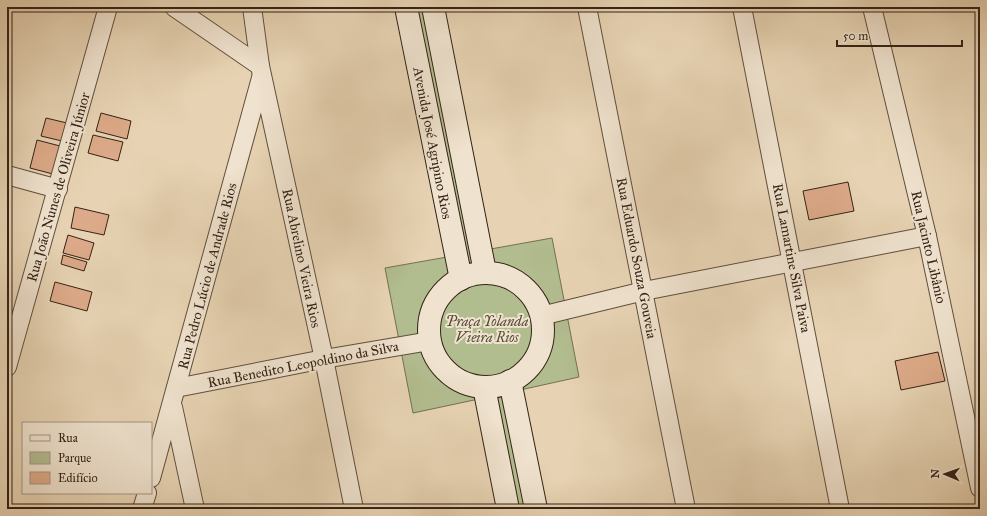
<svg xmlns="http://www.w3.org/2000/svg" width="987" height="516" font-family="'IM FELL Great Primer',serif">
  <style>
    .green { fill: #b2bd8f; stroke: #737052 }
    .building { fill: #ddaa89; stroke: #342316 }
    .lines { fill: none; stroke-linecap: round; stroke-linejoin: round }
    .street-casing { stroke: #614f3d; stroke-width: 20 }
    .secondary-casing { stroke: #342316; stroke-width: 24 }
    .street { stroke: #efe2ce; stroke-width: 18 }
    .secondary { stroke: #efe2ce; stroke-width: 22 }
    .labels { text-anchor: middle; stroke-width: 4; stroke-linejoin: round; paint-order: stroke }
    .street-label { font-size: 14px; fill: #342316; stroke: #efe2ce }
    .park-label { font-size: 14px; font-style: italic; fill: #544a34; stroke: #efe2ce }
  </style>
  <rect width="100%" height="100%" fill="#e7d3b3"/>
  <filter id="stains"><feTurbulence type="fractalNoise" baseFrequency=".005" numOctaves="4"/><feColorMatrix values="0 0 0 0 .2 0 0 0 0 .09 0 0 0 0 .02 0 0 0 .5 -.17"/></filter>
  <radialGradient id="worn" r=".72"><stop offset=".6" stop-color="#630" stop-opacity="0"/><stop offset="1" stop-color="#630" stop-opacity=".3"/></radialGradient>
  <!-- green -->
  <path class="green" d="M414 7H424L474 252 552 238 579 377 502 394 526 509H516L493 396 413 413 385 268 464 254Z"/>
  <!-- building -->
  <g class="building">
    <path d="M101 113 131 121 127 139 96 131Z"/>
    <path d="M46 118 67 123 62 141 41 136Z"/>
    <path d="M93 135 123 142 118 161 88 153Z"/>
    <path d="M37 140 60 146 53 174 30 168Z"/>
    <path d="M848 182 854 211 809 220 803 191Z"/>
    <path d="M75 207 109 215 104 235 71 228Z"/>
    <path d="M68 235 94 243 89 260 63 253Z"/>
    <path d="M63 255 87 262 84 271 61 264Z"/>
    <path d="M55 282 92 292 87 311 50 301Z"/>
    <path d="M7 309 15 311 10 331 7 330Z"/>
    <path d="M938 352 945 381 901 390 895 361Z"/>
  </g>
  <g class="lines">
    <defs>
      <g id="street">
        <path d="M174 7 260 66"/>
        <path d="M252 7 260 66 324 359 354 509"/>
        <path d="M587 7 686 509"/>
        <path d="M742 7 840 509"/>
        <path d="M872 7 927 236 980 488"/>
        <path d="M7 175 58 189"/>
        <path d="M541 316 644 291 927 236"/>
        <path d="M7 367 108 7"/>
        <path d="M176 388 324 359 430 341"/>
        <path d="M173 407 195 509"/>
        <path d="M151 478 261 78"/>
        <path d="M142 509 147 493"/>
      </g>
      <g id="secondary">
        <path d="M406 7 461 279"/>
        <path d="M433 7 485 272"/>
        <circle cx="486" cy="330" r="57"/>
        <path d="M510 381 536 509"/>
        <path d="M484 387 508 509"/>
      </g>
    </defs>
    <!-- street casing -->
    <use href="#street" class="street-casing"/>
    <!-- secondary casing -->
    <use href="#secondary" class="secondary-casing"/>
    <!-- street -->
    <use href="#street" class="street"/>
    <!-- secondary -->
    <use href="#secondary" class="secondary"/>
  </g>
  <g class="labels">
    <!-- street labels -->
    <g class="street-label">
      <text transform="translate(433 143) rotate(79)" y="5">Avenida José Agripino Rios</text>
      <text transform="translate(58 187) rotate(-74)" y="5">Rua João Nunes de Oliveira Júnior</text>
      <text transform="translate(929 247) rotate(77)" y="5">Rua Jacinto Libânio</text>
      <text transform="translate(302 258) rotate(78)" y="5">Rua Abrelino Vieira Rios</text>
      <text transform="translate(637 258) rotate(79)" y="5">Rua Eduardo Souza Gouveia</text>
      <text transform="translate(792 258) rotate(79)" y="5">Rua Lamartine Silva Paiva</text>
      <text transform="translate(207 276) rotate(-75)" y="5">Rua Pedro Lúcio de Andrade Rios</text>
      <text transform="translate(303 364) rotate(-11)" y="5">Rua Benedito Leopoldino da Silva</text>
    </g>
    <!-- park labels -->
    <g class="park-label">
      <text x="487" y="326">Praça Yolanda<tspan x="487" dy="16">Vieira Rios</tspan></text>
    </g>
  </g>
  <!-- margin -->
  <rect width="987" height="516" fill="none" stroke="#e7d3b3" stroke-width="24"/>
  <rect x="8" y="8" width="971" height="500" fill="none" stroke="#342316" stroke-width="2"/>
  <rect x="12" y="12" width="963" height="492" fill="none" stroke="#342316"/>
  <!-- legend -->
  <rect x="22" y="422" width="130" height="72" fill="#efe2ce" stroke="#a49684"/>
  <rect x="30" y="435" width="20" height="6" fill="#efe2ce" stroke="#a49684"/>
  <text x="58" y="442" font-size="12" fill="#342316">Rua</text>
  <rect x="30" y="452" width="20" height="12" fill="#b2bd8f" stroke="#a49684"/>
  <text x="58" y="462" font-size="12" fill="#342316">Parque</text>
  <rect x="30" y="472" width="20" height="12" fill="#ddaa89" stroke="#a49684"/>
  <text x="58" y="482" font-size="12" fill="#342316">Edifício</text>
  <!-- north arrow -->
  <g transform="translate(945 474) rotate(272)" stroke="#efe2ce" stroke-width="3" paint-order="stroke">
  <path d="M0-3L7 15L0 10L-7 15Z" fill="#342316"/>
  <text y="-6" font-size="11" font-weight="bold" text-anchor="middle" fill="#342316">N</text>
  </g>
  <!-- scale -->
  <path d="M837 40v6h125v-6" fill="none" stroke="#342316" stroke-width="2"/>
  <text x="843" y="40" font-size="12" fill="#342316" stroke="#efe2ce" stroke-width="3" paint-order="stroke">50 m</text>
  <rect width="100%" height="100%" filter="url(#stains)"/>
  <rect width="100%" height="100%" fill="url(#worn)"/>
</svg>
